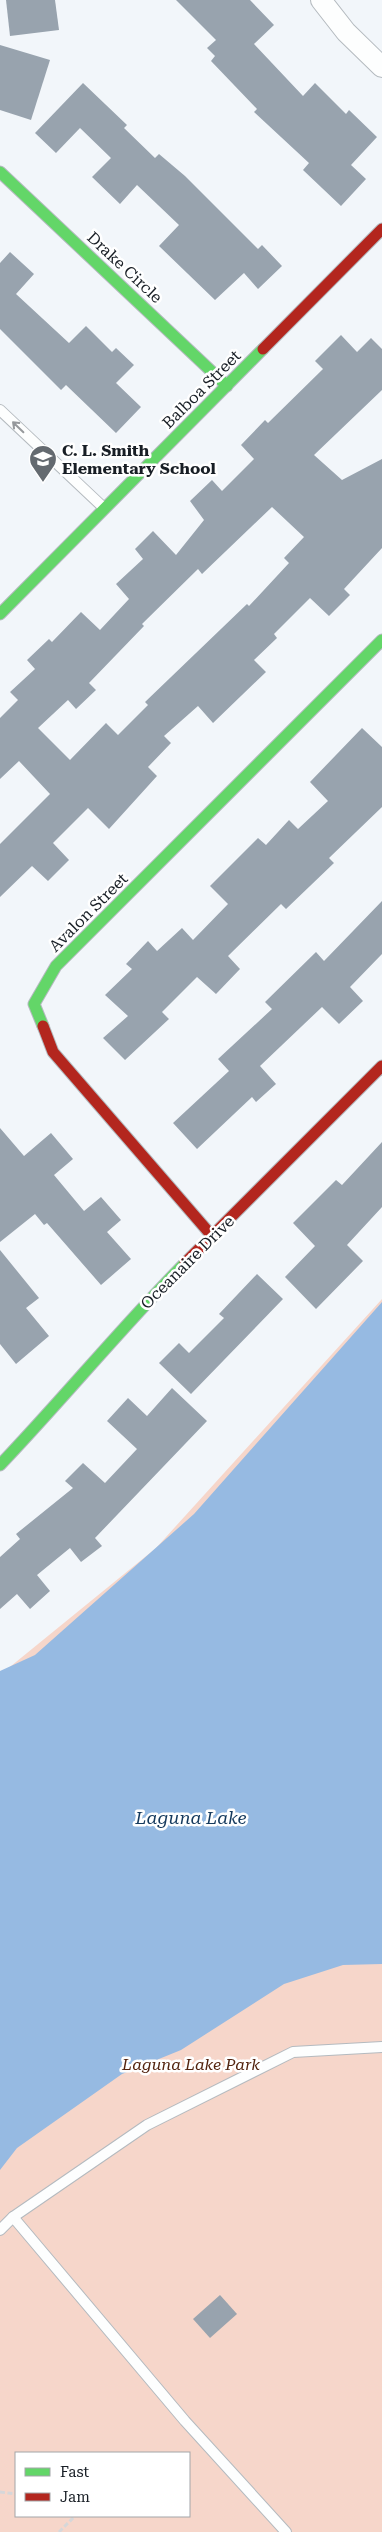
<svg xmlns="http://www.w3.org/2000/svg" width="382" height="2532" font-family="'Roboto Serif',serif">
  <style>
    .green { fill: #f6d6ca; fill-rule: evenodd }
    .water { fill: #96bae2 }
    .building { fill: #98a3ae; fill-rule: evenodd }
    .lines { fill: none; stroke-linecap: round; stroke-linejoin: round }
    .lane-casing { stroke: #b4babf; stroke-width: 12 }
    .street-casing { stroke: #b4babf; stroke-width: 22 }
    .fast-casing { stroke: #b4babf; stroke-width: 13 }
    .jam-casing { stroke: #b4babf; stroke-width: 13 }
    .path { stroke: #d6d7d9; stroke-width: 3; stroke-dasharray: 5 2.5; stroke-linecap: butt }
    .lane { stroke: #fdfefe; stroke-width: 10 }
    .street { stroke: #fdfefe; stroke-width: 20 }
    .fast { stroke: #63d668; stroke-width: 11 }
    .jam { stroke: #b3261e; stroke-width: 11 }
    .oneway { stroke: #96999c }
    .labels { text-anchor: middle; stroke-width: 5; stroke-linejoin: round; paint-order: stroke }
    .street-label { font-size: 16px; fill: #181e25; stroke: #fff }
    .poi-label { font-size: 16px; font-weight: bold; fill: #181e25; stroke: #fff; text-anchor: start }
    .park-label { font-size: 16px; font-style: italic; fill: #53240f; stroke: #fff }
    .water-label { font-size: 18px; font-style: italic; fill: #14395d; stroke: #fff }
  </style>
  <rect width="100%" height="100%" fill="#f2f6fa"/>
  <!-- green -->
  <path class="green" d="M382 1299V2532H0V1675L156 1548ZM16 2453H189V2516H16Z"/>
  <!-- water -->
  <path class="water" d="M382 1302V1964L343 1965 284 1984 181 2050 122 2074 17 2148 0 2170V1671L35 1655 194 1514Z"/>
  <!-- building -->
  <g class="building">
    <path d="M6 0H55L59 30 10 36Z"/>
    <path d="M176 0H250L274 25 254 44 303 96 315 83 346 114 349 110 377 137 351 165 366 179 341 206 303 170 309 163 254 112 257 109 211 61 215 56 207 48 216 40Z"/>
    <path d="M0 45 50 60 31 120 0 110Z"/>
    <path d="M83 83 127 125 124 128 155 158 159 154 185 176 258 249 262 245 282 266 258 289 244 273 215 300 159 246 179 225 137 185 120 204 92 177 111 158 80 128 56 153 35 133Z"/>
    <path d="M10 252 34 274 16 294 69 343 86 326 112 352 116 348 134 365 116 383 141 407 116 433 66 385 61 390 0 329V263Z"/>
    <path d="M341 335 357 352 371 338 382 349V390L314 455 342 480 382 459V548L344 589 350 595 329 616 310 598 274 634 277 638 254 660 266 672 213 723 198 706 164 736 171 743 148 767 157 776 109 829 88 808 53 843 69 860 48 881 32 866 0 897V844L50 794 19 761 0 779V718L18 700 10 692 35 669 27 660 49 639 52 642 81 612 100 630 129 599 116 584 143 559 135 549 153 531 176 555 204 520 190 501 212 480 222 491 254 459 241 445 265 420 268 423 323 369 315 361ZM272 507 304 537 284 558 289 563 249 606 247 604 145 702 148 705 118 735 106 723 70 760 38 728 68 700 76 709 96 690 89 683 144 626 142 624 198 569 202 574Z"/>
    <path d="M362 728 382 747V807L329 858 334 863 286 909 281 904 228 956 240 969 216 994 197 977 162 1012 169 1019 125 1060 103 1038 128 1016 105 995 132 969 126 964 148 941 157 951 182 928 193 940 228 904 210 886 258 838 266 845 289 820 298 829 328 801 310 782Z"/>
    <path d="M382 901V954L350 987 363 1001 339 1024 322 1007 260 1066 276 1084 256 1102 252 1097 197 1149 173 1123 229 1071 218 1059 272 1009 265 1002 316 952 324 961Z"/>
    <path d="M0 1128 24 1156 51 1133 73 1159 54 1175 84 1211 101 1197 121 1220 107 1232 131 1259 101 1285 47 1223 44 1225 35 1214 0 1242Z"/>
    <path d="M382 1142V1207L347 1245 363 1261 316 1309 285 1277 315 1246 293 1223 336 1180 342 1185Z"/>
    <path d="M0 1250 39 1298 26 1308 49 1336 16 1364 0 1344Z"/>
    <path d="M257 1274 283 1299 191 1394 159 1363 179 1343 189 1353 224 1318 219 1314Z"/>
    <path d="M172 1388 207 1421 95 1538 102 1546 81 1562 70 1548 37 1575 50 1591 30 1609 17 1594 0 1609V1557L20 1539 16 1534 73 1488 65 1481 83 1463 105 1483 137 1449 107 1421 128 1398 147 1416Z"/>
    <path d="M220 2295 237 2314 210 2338 193 2319Z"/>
  </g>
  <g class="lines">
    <defs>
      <g id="lane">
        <path d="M0 410 104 508"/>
        <path d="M13 2217 185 2421 286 2532"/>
        <path d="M0 2230 13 2217 147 2125 293 2052 382 2047"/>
      </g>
      <path id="street" d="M321 0 346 32 382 67"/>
      <g id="fast">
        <path d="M0 172 227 386"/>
        <path d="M0 614 263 349"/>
        <path d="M43 1026 34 1004 56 966 382 640"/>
        <path d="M0 1465C63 1399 121 1328 185 1263"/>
      </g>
      <g id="jam">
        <path d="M263 349 382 229"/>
        <path d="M43 1026 53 1052 212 1236"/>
        <path d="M185 1263 382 1066"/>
      </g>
    </defs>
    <!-- lane casing -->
    <use href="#lane" class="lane-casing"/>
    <!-- street casing -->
    <use href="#street" class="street-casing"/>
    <!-- fast casing -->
    <use href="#fast" class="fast-casing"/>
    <!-- jam casing -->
    <use href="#jam" class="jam-casing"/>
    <!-- path -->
    <g class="path">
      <path d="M0 2492 16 2494"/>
      <path d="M59 2532 75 2516"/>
    </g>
    <!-- lane -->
    <use href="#lane" class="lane"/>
    <!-- street -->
    <use href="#street" class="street"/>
    <!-- fast -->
    <use href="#fast" class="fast"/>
    <!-- jam -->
    <use href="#jam" class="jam"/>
  </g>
  <!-- one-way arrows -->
  <defs><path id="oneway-shaft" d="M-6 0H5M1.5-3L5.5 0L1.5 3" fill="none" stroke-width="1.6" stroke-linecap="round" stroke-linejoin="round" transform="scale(1.25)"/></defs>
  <use class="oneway" href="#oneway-shaft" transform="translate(18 427) rotate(-136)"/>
  <!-- icons -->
  <defs>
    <symbol id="school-pin" viewBox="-11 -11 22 30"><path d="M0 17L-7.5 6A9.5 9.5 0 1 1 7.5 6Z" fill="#646a70" stroke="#fff"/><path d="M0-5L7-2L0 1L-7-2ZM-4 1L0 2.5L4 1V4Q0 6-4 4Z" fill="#fff"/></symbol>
  </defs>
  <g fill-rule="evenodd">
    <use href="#school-pin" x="27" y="443" width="32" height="43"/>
  </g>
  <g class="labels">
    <!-- street labels -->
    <g class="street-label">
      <text transform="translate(125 267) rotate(43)" y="6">Drake Circle</text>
      <text transform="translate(201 389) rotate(-45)" y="6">Balboa Street</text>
      <text transform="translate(88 912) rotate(-45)" y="6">Avalon Street</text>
      <text transform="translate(187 1262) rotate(-45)" y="6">Oceanaire Drive</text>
    </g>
    <!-- poi labels -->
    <g class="poi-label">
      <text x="62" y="456">C. L. Smith<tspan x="62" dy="18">Elementary School</tspan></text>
    </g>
    <!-- park labels -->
    <g class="park-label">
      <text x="191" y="2070">Laguna Lake Park</text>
    </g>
    <!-- water labels -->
    <g class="water-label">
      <text x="191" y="1824">Laguna Lake</text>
    </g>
  </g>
  <!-- legend -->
  <rect x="15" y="2452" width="175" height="65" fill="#ffffff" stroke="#a3a5a8"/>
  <rect x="25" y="2468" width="25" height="8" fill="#63d668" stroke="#a3a5a8"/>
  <text x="60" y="2477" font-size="15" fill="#181e25">Fast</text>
  <rect x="25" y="2493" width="25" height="8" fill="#b3261e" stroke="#a3a5a8"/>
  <text x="60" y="2502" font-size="15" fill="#181e25">Jam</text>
</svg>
